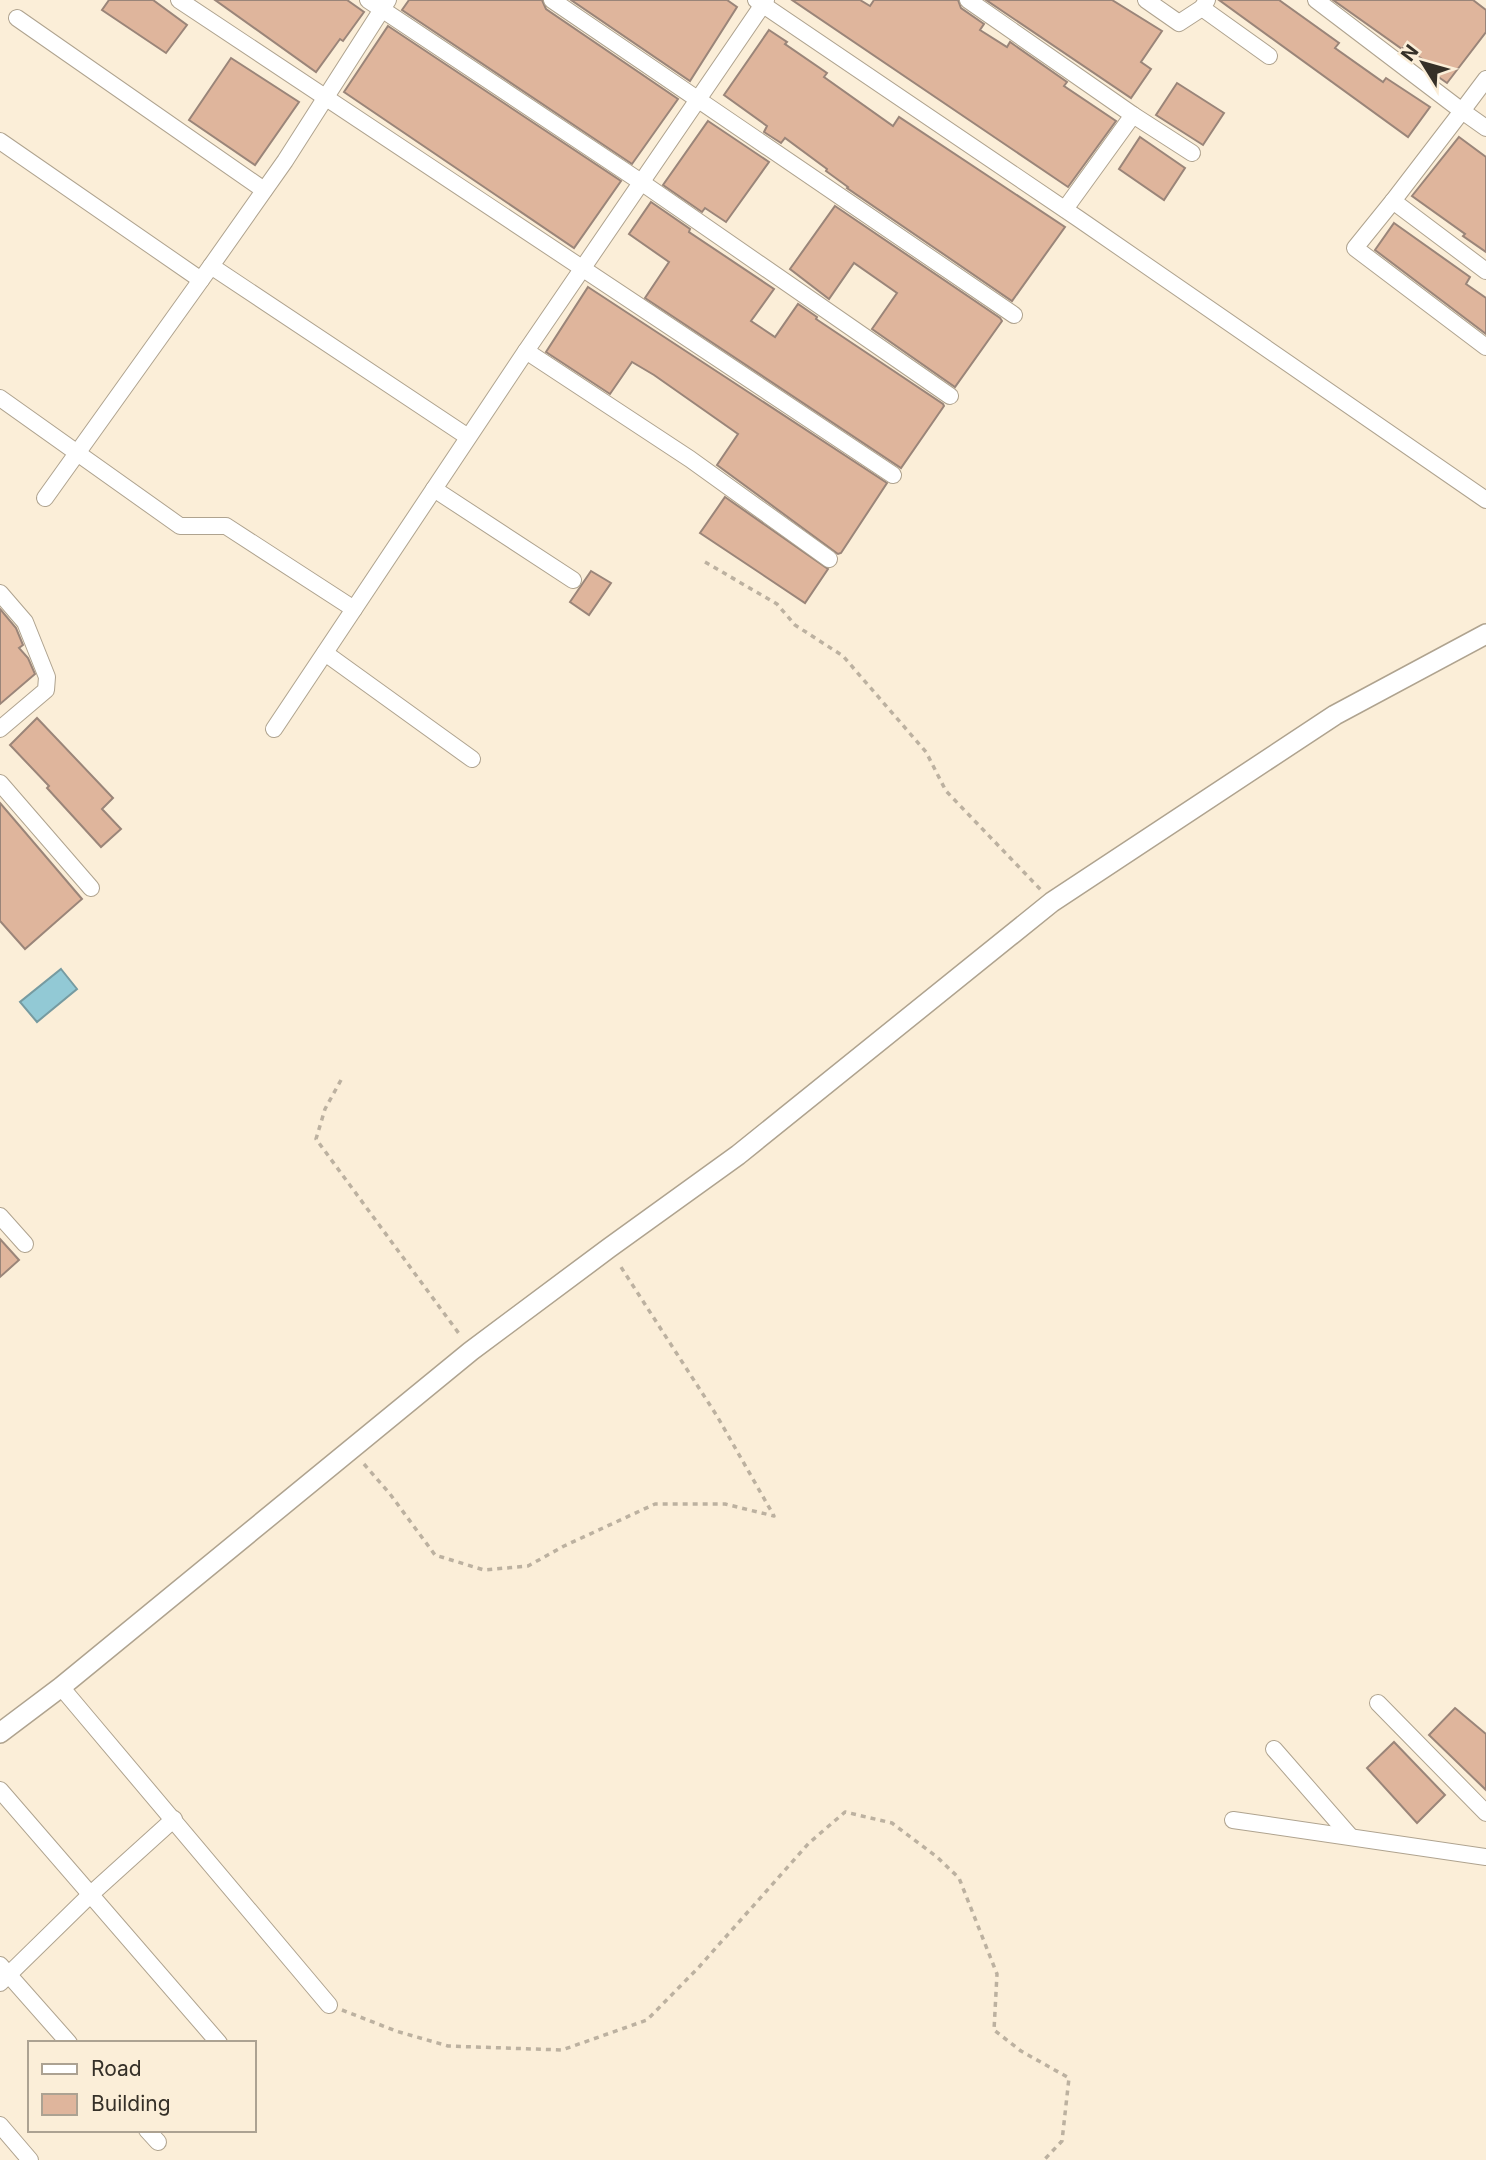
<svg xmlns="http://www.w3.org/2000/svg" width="1486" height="2160" font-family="Inter,sans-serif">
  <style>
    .water { fill: #92c9d5; stroke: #769ba1; stroke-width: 2 }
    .building { fill: #dfb59c; stroke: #9a8579; stroke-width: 2 }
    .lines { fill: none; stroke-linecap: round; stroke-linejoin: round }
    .minor-casing { stroke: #afa38f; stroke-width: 18 }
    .tertiary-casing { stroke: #afa38f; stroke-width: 22 }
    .path { stroke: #bcb1a0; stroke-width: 3.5; stroke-dasharray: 5 5; stroke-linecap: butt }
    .minor { stroke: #fff; stroke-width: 16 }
    .tertiary { stroke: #fff; stroke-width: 19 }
  </style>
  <rect width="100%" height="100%" fill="#fbeed8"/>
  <!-- water -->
  <path class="water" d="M61 969 77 989 37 1022 20 1002Z"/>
  <!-- building -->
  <g class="building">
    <path d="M109 0H153L187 25 166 53 102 10Z"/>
    <path d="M215 0H347L364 12 343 41 340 39 316 72Z"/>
    <path d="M409 0H542L546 9 678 99 632 164 402 10Z"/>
    <path d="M571 0H727L737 7 690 81Z"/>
    <path d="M792 0H860L870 6 874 0H958L961 8 984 24 980 30 1007 47 1010 42 1067 82 1064 86 1116 121 1068 187Z"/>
    <path d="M986 0H1112L1162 31 1141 62 1151 69 1131 98Z"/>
    <path d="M1219 0H1279L1339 43 1335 48 1383 82 1386 78 1430 107 1408 137Z"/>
    <path d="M1333 0H1473L1486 10V32L1447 83 1427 69 1430 65 1404 46 1402 49Z"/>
    <path d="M388 26 621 181 574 248 344 92Z"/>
    <path d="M769 30 787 42 785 44 827 73 824 77 893 126 899 117 1065 227 1012 301 847 188 848 187 826 171 827 169 785 138 781 143 764 132 767 126 724 95Z"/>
    <path d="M231 58 299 102 255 165 189 120Z"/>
    <path d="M1177 83 1224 113 1203 145 1156 115Z"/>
    <path d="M708 121 769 162 726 222 705 208 702 212 663 185Z"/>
    <path d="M1140 137 1185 168 1164 200 1119 169Z"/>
    <path d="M1459 137 1486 157V252L1463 236 1465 234 1412 196Z"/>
    <path d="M651 202 690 229 689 232 774 289 751 321 775 337 798 304 817 317 816 319 943 404 944 406 901 468 645 298 669 262 629 234Z"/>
    <path d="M835 206 1000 318 1002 321 955 387 872 329 897 293 854 263 829 299 790 269Z"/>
    <path d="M1394 223 1470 277 1466 284 1486 298V334L1375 250Z"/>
    <path d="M588 287 887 483 841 553 838 554 717 465 738 434 654 375 632 362 610 394 546 352Z"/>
    <path d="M725 497 828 569 805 603 700 533Z"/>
    <path d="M591 571 611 583 589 615 570 602Z"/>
    <path d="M0 609 16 628 23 645 19 648 28 658 35 674 0 704Z"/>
    <path d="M37 718 113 798 102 809 121 829 101 847 47 788 49 786 10 745Z"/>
    <path d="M0 803 82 899 25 949 0 921Z"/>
    <path d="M0 1239 19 1260 0 1277Z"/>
    <path d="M1455 1708 1486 1734V1790L1429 1735Z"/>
    <path d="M1394 1742 1445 1795 1417 1823 1367 1768Z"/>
  </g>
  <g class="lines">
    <defs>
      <g id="minor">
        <path d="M179 0 893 475"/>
        <path d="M368 0 641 182 950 396"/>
        <path d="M388 0 285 161 211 266 468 437"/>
        <path d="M552 0 1014 315"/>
        <path d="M756 0 1079 219 1486 500"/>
        <path d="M766 0 526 351 690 459 829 559"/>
        <path d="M968 0 1133 115 1065 209"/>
        <path d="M1146 0 1179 23 1202 8 1207 0"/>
        <path d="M1316 0 1462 111 1486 79"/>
        <path d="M1202 8 1269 56"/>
        <path d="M17 18 264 190"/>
        <path d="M1133 115 1192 153"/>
        <path d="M1486 128 1462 111 1393 201 1486 271"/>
        <path d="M0 141 201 280"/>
        <path d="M1393 201 1355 248 1486 347"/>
        <path d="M0 398 180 526H226L354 609"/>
        <path d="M434 489 573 580"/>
        <path d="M45 498 211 266"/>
        <path d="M0 593 25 622 47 677 46 690 0 729"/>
        <path d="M325 653 472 759"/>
        <path d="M274 729 526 351"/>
        <path d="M0 783 91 888"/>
        <path d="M0 1216 25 1244"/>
        <path d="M61 1687 329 2005"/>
        <path d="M1378 1703 1486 1813"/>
        <path d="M1274 1749 1350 1836"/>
        <path d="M0 1790 219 2043"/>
        <path d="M1233 1820 1486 1857"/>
        <path d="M0 1965 69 2043"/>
        <path d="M0 1983 91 1894 174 1819"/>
        <path d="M0 2125 30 2160"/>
        <path d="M147 2130 158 2142"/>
      </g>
      <path id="tertiary" d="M0 1733 61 1687 471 1351 609 1248 738 1155 1052 902 1335 715 1486 634"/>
    </defs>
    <!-- minor casing -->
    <use href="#minor" class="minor-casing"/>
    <!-- tertiary casing -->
    <use href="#tertiary" class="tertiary-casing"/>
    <!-- path -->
    <g class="path">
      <path d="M705 562 777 604 795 625 843 656 926 752 946 791 1041 890"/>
      <path d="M341 1080 325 1109 316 1139 460 1335"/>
      <path d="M364 1464 390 1494 435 1555 484 1570 528 1566 564 1546 655 1504H725L774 1516 717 1416 619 1264"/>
      <path d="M342 2010 396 2031 448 2046 562 2050 647 2020 699 1967 809 1843 845 1812 892 1823 937 1857 959 1878 997 1974 994 2030 1021 2051 1069 2078 1062 2141 1044 2160"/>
    </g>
    <!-- minor -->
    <use href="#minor" class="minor"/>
    <!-- tertiary -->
    <use href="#tertiary" class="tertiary"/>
  </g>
  <!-- legend -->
  <rect x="28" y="2041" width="228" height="91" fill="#fbeed8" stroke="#aca292" stroke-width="2"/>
  <rect x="42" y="2064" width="35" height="10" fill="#ffffff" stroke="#aca292" stroke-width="2"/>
  <text x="91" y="2076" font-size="21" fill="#353028">Road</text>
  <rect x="42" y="2094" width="35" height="21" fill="#dfb59c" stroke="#aca292" stroke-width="2"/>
  <text x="91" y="2111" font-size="21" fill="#353028">Building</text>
  <!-- north arrow -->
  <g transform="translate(1423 63) rotate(307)" stroke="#fbeed8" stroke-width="5" paint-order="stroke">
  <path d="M0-5L12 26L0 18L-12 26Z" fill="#353028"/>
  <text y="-10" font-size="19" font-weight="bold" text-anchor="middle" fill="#353028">N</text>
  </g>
</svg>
